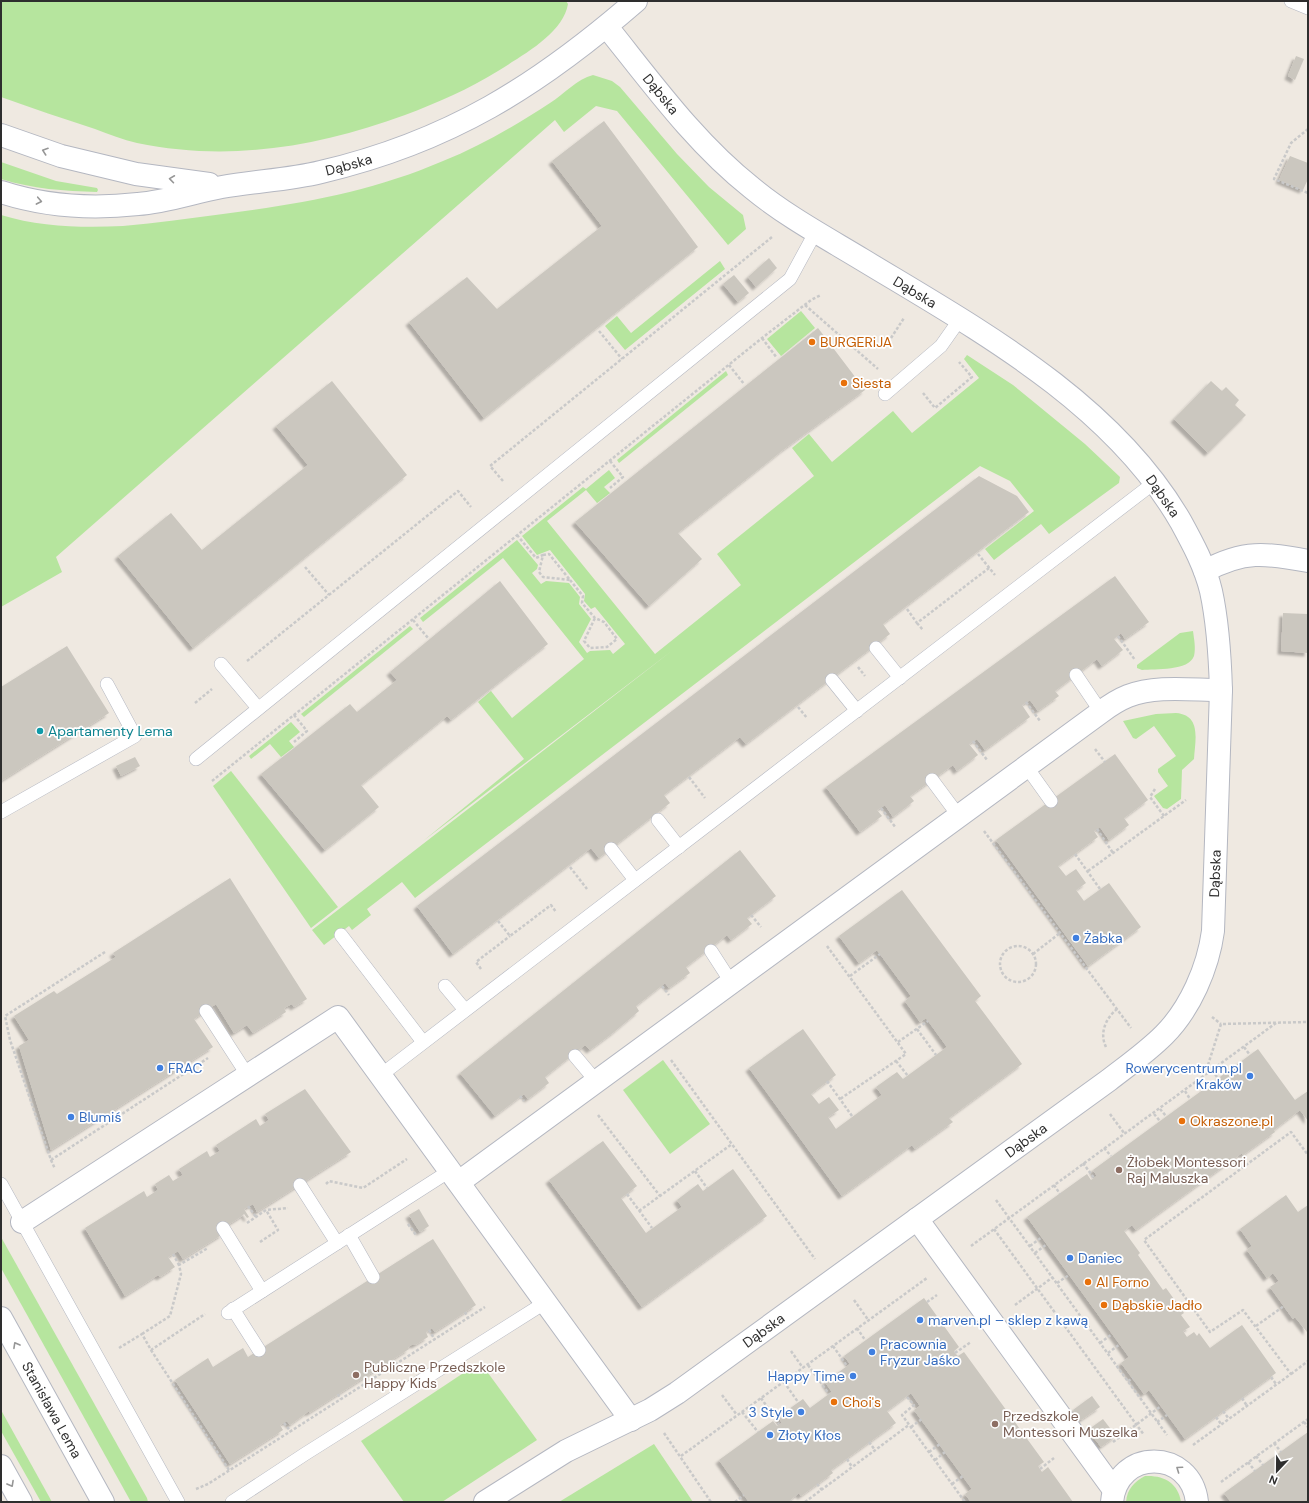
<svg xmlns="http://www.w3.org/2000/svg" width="1309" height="1503" font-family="'DM Sans',sans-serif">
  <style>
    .green { fill: #b6e59e }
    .building { fill: #cbc7bf; filter: url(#shadow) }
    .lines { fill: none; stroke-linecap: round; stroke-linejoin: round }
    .lane-casing { stroke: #b4b7c1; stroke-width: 14 }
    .street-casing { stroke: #b4b7c1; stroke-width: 24 }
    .secondary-casing { stroke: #b4b7c1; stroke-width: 24 }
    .path { stroke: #c9c9c9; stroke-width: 2.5; stroke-dasharray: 3 2; stroke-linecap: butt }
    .lane { stroke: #fff; stroke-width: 13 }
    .street { stroke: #fff; stroke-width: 22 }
    .secondary { stroke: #fff; stroke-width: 22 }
    .oneway { stroke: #969696 }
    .food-dot { fill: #e8710a; stroke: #fff; stroke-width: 1.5 }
    .culture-dot { fill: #0f9aa8; stroke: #fff; stroke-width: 1.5 }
    .shop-dot { fill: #3f7fe0; stroke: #fff; stroke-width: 1.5 }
    .education-dot { fill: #8d6e63; stroke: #fff; stroke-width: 1.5 }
    .labels { text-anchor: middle; stroke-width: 3.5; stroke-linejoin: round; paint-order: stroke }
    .street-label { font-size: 14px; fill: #2e2e2e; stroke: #fff }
    .food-label { font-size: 14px; fill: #c56008; stroke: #fff; text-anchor: start }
    .culture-label { font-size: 14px; fill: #0d838f; stroke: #fff; text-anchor: start }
    .shop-label { font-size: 14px; fill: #366cbe; stroke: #fff; text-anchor: start }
    .education-label { font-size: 14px; fill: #785e54; stroke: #fff; text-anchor: start }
  </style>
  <defs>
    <filter id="shadow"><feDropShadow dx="-3.5" dy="3.5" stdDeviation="1" flood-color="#0004"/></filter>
  </defs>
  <rect width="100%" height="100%" fill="#efe9e1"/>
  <!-- green -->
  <g class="green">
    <path d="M1 1H566L568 4C563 34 521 56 498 71 469 89 437 103 405 115 318 147 229 162 137 143 123 140 109 134 95 129 64 119 32 108 1 97Z"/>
    <path d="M593 75 612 81 620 87 677 154 709 187 743 215 746 229 728 245 617 111 596 106 564 132 555 120 56 557 62 572 1 607V215C40 227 83 228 123 226 157 223 190 218 223 214 300 204 371 192 443 161 481 146 516 125 550 103 564 94 577 79 593 75Z"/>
    <path d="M1 162 56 181 97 188 98 190 97 192C64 191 33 189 1 179Z"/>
    <path d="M720 261 725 269 625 350 605 326 617 316 631 333Z"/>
    <path d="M801 311 815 328 781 356 767 339Z"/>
    <path d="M967 355 1013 385 1035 403 1085 444 1120 477 1119 483 1049 534 1041 524 994 560 985 549 1034 511 1010 481 980 466 415 898 402 882 367 909 371 915 352 930 349 926 324 945 312 930 673 650 423 841 524 759 478 702 491 691 512 718 584 659 503 558 423 622 420 618 517 540 538 565 537 569 532 573 541 584 546 581 569 583 580 597 579 604 591 619 579 642 587 653 590 651 610 650 613 654 625 644 595 607 591 609 584 601 585 594 550 550 537 555 522 536 583 487 586 489 609 470 615 478 604 487 610 493 597 503 586 490 547 521 655 654 741 585 717 554 814 476 792 448 809 434 832 462 893 411 912 433 979 378 964 359Z"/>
    <path d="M726 371 728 375 619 463 617 460Z"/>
    <path d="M410 626 413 629 304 717 301 714Z"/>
    <path d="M1193 631C1194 639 1196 648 1194 656 1189 671 1155 669 1142 670L1137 668V665L1180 633Z"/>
    <path d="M1176 713C1202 715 1195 741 1194 759L1182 770 1181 799 1167 809 1163 808 1154 796 1168 786 1158 772V769L1176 756 1154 726 1136 739 1133 738 1123 721 1156 714Z"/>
    <path d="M291 722 300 732 289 741 294 747 281 757 270 744 251 759 249 756Z"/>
    <path d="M231 771 338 907 311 928 213 786Z"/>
    <path d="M663 1060 710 1124 670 1154 623 1090Z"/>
    <path d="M1 1237 147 1498 148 1502H131L1 1268Z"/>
    <path d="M480 1362 537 1440 442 1502H404L361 1441Z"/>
    <path d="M1 1410 52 1502H41L1 1431Z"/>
    <path d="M654 1444 693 1502H559Z"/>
    <path d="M1145 1476C1164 1475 1178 1483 1181 1502H1126C1127 1489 1134 1482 1145 1476Z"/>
  </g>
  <!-- building -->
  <g class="building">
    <path d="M1296 56 1304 59 1295 80 1288 76Z"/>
    <path d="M604 121 698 247 484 418 409 322 467 277 497 309 602 226 552 161Z"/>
    <path d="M1290 156 1308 163V179L1303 190 1279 180Z"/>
    <path d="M769 258 777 268 756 287 748 277Z"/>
    <path d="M734 275 749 293 738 302 723 284Z"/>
    <path d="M818 328 865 390 783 450 678 533 702 559 649 606 575 522Z"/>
    <path d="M332 381 407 475 193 648 118 556 171 513 202 550 308 465 276 426Z"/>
    <path d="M1211 381 1222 391 1226 387 1239 400 1235 405 1246 415 1208 453 1174 419Z"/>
    <path d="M979 476 1017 496 1029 512 883 624 890 634 746 744 740 737 664 795 670 803 599 858 591 848 453 954 417 906Z"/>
    <path d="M1115 576 1149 622 1125 639 1121 633 1114 639 1123 650 1102 666 1097 659 1055 691 1059 696 1038 711 1030 700 1022 705 1030 717 985 750 977 739 969 744 978 755 957 771 953 765 910 796 914 801 893 817 885 805 877 810 882 816 860 832 826 787Z"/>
    <path d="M500 581 548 644 451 720 447 716 361 785 379 807 325 850 261 774 350 704 357 712 397 680 390 672Z"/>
    <path d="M1283 613 1308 614V653L1281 651Z"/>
    <path d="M67 646 109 713 1 781V687Z"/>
    <path d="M1115 754 1148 800 1124 818 1129 825 1109 840 1100 827 1094 831 1098 837 1058 866 1066 876 1076 869 1086 883 1076 890 1084 901 1109 883 1141 927 1088 966 996 840Z"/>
    <path d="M135 757 140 766 121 776 116 766Z"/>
    <path d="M740 850 776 896 747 918 752 924 731 940 727 935 686 967 690 973 669 988 665 983 636 1006 639 1011 614 1032 590 1050 585 1045 545 1077 549 1083 528 1099 524 1094 495 1116 460 1073Z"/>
    <path d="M230 878 307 999 294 1007 292 1004 284 1008 286 1012 253 1033 247 1025 234 1033 216 1004 194 1019 213 1047 51 1150 19 1046 29 1040 14 1016 54 991 57 994 116 957 113 953Z"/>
    <path d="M902 890 981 996 975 1001 1022 1064 949 1118 953 1122 915 1149 912 1145 842 1196 749 1068 803 1029 836 1075 811 1094 819 1104 829 1097 839 1110 828 1117 836 1129 882 1095 876 1087 897 1072 903 1079 947 1047 926 1018 920 1022 905 1001 911 996 877 950 859 963 839 936Z"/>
    <path d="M1258 1049 1295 1100 1308 1091V1121L1300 1110 1274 1130 1275 1132 1243 1155 1242 1153 1136 1230 1132 1225 1124 1231 1140 1253 1138 1255 1163 1290 1166 1288 1184 1313 1181 1315 1190 1327 1183 1331 1187 1337 1194 1332 1197 1336 1199 1333 1210 1348 1242 1325 1276 1373 1185 1439 1149 1390 1144 1394 1121 1363 1129 1357 1027 1217 1087 1174 1091 1180 1097 1176 1093 1170 1215 1081 1219 1087 1225 1083 1220 1077Z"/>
    <path d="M305 1089 351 1152 257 1212 253 1204 244 1209 249 1217 247 1218 244 1214 242 1216 220 1230 223 1234 183 1259 178 1251 168 1257 175 1267 160 1277 158 1275 125 1296 85 1228 144 1191 147 1197 158 1190 155 1184 169 1175 173 1181 183 1175 179 1169 207 1151 210 1157 220 1151 216 1145 256 1119 260 1126 269 1120 265 1114Z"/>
    <path d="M603 1141 637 1186 621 1198 646 1233 682 1207 677 1200 698 1184 703 1191 733 1169 767 1216 642 1307 549 1180Z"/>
    <path d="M1286 1195 1298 1212 1308 1205 1307 1332 1295 1317 1293 1319 1270 1287 1279 1281 1273 1273 1267 1278 1247 1250 1252 1246 1240 1229Z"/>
    <path d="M419 1209 429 1226 420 1232 409 1215Z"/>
    <path d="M433 1239 476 1305 435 1332 432 1328 426 1332 428 1337 415 1345 413 1344 408 1347 409 1349 309 1413V1411L290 1425 287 1421 280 1425 283 1430 230 1464 175 1380 208 1358 213 1367 243 1348 248 1357Z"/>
    <path d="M924 1298 959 1347 954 1351 955 1353 958 1356 964 1352 1044 1462 1038 1466 1042 1472 1048 1467 1073 1502H971L965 1494 972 1489 914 1410 920 1406 911 1393 887 1411 896 1423 831 1470 833 1473 801 1496 799 1493 788 1502H749L719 1460 773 1421 777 1426 782 1423 778 1417 803 1399 810 1408 829 1394 832 1392 825 1382 850 1364 844 1356Z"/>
    <path d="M1092 1396 1100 1407 1081 1420 1073 1410Z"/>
    <path d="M1103 1419 1116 1436 1101 1447 1088 1430Z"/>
    <path d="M1308 1432V1502H1231L1224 1493Z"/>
  </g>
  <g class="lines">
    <defs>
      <g id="lane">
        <path d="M1291 1 1308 8"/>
        <path d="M885 394 941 346 960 319"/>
        <path d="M876 648 900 678"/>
        <path d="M221 664 258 708"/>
        <path d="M1076 675 1101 712"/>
        <path d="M832 680 857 711"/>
        <path d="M196 759 790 279 815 233"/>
        <path d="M1026 766 1051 801"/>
        <path d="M932 780 958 815"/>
        <path d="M1 812 135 736 107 684"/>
        <path d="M658 820 679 847"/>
        <path d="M611 849 635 880"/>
        <path d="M341 935 423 1042"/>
        <path d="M711 951 731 982"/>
        <path d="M445 986 465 1010"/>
        <path d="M206 1011 248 1076"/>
        <path d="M575 1056 596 1081"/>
        <path d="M381 1075 1155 482"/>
        <path d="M1 1184 178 1502"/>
        <path d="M300 1185 337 1243"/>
        <path d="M223 1228 262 1291"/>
        <path d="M349 1235 373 1277"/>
        <path d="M233 1309 259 1350"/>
        <path d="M228 1313 451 1170"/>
        <path d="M232 1502 305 1454 546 1302"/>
      </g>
      <g id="street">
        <path d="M1 135 61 156 136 174 209 184"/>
        <path id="s1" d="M1 192C44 206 93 209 138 204 166 202 194 192 222 187 255 181 289 180 321 172 449 142 538 86 636 1"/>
        <path d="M1205 571C1244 550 1265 553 1308 561"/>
        <path d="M459 1182 1101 712C1109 706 1118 700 1128 696 1156 685 1191 690 1221 690"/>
        <path d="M917 1219 1114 1490"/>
        <path d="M22 1222 338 1017 631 1420"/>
        <path id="s2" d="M485 1502 566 1451 650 1410 677 1393 1109 1080C1127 1066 1147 1052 1164 1035 1190 1009 1208 968 1213 931L1221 690C1220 657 1218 623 1211 591 1205 566 1193 544 1181 522 1112 402 977 329 863 260 825 237 786 216 752 188 695 143 652 83 607 27"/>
        <path d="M1112 1502C1117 1448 1191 1448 1197 1502"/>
      </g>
      <g id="secondary">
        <path id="s3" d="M1 1318 103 1502"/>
        <path d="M1 1466 21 1502"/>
      </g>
    </defs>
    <!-- lane casing -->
    <use href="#lane" class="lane-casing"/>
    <!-- street casing -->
    <use href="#street" class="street-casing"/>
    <!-- secondary casing -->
    <use href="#secondary" class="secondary-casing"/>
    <!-- path -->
    <g class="path">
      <path d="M1308 129 1291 143 1274 179 1308 193"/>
      <path d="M805 305 878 369"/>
      <path d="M599 331 622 359"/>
      <path d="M762 338 777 358"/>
      <path d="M891 338 904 318"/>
      <path d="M729 365 744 384"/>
      <path d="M923 393 935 408 972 377 959 362"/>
      <path d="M610 461 623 477 610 488"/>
      <path d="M503 481 490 466 772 237"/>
      <path d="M517 535 536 558 543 555 539 572 543 577 570 580 549 554 543 555"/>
      <path d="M978 554 995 575"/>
      <path d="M305 567 329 595"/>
      <path d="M570 580 583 596 582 603 595 618 604 622 617 639 607 647 590 648 584 641 595 618"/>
      <path d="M907 609 917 623 989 568"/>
      <path d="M413 620 428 638"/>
      <path d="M917 623 923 630"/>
      <path d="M1118 636 1135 660"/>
      <path d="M247 661 458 491 471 507"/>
      <path d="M858 667 865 676"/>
      <path d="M1026 702 1040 721"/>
      <path d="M195 703 212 689"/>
      <path d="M798 707 807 718"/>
      <path d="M294 715 307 731 294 742"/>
      <path d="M973 741 987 760"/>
      <path d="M1095 749 1105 762"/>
      <path d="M689 777 705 798"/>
      <path d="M212 781 762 338 811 300 821 295"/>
      <path d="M1155 789 1150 797 1164 816"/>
      <path d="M881 808 896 828"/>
      <path d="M1097 829 1113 853"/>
      <path d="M984 831 1131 1028"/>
      <path d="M1075 854 1100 889"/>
      <path d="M570 867 587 889"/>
      <path d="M1088 871 1186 800"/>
      <path d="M751 915 761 927"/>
      <path d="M498 921 510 936 551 905 556 912"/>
      <circle cx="1018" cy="964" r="18"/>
      <path d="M827 946 906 1054 840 1099"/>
      <path d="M105 952 5 1016 10 1040 51 1160 208 1058"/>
      <path d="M1033 954 1060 933"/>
      <path d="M481 969 476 962 510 936"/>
      <path d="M850 976 880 954"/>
      <path d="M662 986 669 995"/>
      <path d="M1212 1017 1221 1024"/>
      <path d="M917 1029 936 1055"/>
      <path d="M898 1042 928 1021"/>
      <path d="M1106 1047C1099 1033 1106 1018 1117 1009"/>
      <path d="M1244 1047 1250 1055"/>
      <path d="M671 1060 815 1259"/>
      <path d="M896 1061 908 1076"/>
      <path d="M827 1081 852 1116"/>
      <path d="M1223 1085 1208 1065 1221 1024 1308 1022"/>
      <path d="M1185 1091 1190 1099"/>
      <path d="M520 1096 524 1101"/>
      <path d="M1160 1109 1166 1116"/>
      <path d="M1110 1114 1124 1133"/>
      <path d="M1154 1114 1160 1121"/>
      <path d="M598 1115 660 1196"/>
      <path d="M1104 1148 1111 1156"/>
      <path d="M51 1160 55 1169"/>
      <path d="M1083 1163 1094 1178"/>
      <path d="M695 1171 707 1188"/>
      <path d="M326 1184 329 1181 363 1188 407 1159"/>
      <path d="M1054 1185 1060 1194"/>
      <path d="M627 1194 652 1228"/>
      <path d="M996 1200 1167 1435"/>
      <path d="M248 1206 256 1217"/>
      <path d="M639 1211 732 1144"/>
      <path d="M247 1223 266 1210 288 1208"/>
      <path d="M408 1224 416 1235"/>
      <path d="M994 1229 1144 1435"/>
      <path d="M260 1242 278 1230 266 1210"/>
      <path d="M971 1246 1276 1023"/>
      <path d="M1030 1246 1042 1237"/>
      <path d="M1035 1253 1047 1244"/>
      <path d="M173 1254 179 1265"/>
      <path d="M1057 1283 1069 1275"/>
      <path d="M854 1300 869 1321"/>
      <path d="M927 1302 937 1295"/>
      <path d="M1015 1305 1053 1277"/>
      <path d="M465 1312 468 1318"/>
      <path d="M1256 1326 1284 1306"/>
      <path d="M857 1328 865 1340"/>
      <path d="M429 1330 435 1340"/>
      <path d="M142 1334 170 1316 181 1274 179 1265 208 1248"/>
      <path d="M1100 1343 1112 1334"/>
      <path d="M833 1346 847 1366"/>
      <path d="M119 1348 142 1334 151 1350 205 1314"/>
      <path d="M151 1350 229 1470"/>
      <path d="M791 1351 803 1368"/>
      <path d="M955 1353 971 1342"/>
      <path d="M1108 1353 1120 1344"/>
      <path d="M808 1365 829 1394"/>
      <path d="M1291 1374 1308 1361"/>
      <path d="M1271 1377 1276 1384"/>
      <path d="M1128 1381 1133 1378"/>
      <path d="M784 1382 798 1402"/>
      <path d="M338 1394 340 1399"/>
      <path d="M722 1395 737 1415"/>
      <path d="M907 1397 914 1405 902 1415 965 1502"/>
      <path d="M761 1398 779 1424"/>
      <path d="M1242 1398 1247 1406"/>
      <path d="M1223 1411 1229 1419"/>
      <path d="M742 1412 758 1432"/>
      <path d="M1216 1417 1221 1424"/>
      <path d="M1157 1422 1167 1415"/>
      <path d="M1304 1422 1308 1427"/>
      <path d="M284 1423 291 1432"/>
      <path d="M911 1427 922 1419"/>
      <path d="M664 1433 711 1502"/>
      <path d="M869 1442 875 1450"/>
      <path d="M1113 1442 1161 1406"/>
      <path d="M1274 1443 1281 1452"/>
      <path d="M1193 1445 1291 1374 1243 1310 1210 1332 1144 1240 1291 1132 1308 1155"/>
      <path d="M929 1452 940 1444"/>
      <path d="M681 1456 927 1278"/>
      <path d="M1256 1456 1263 1465"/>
      <path d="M847 1459 852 1467"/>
      <path d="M935 1460 945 1452"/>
      <path d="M1248 1462 1255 1471"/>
      <path d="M1040 1469 1054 1458"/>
      <path d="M1221 1482 1308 1419"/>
      <path d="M817 1484 822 1490"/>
      <path d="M952 1484 963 1476"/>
      <path d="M196 1489 208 1484 485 1307"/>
      <path d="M790 1501 791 1502"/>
      <path d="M735 1502 744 1495"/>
      <path d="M805 1502 909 1425"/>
    </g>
    <!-- lane -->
    <use href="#lane" class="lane"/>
    <!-- street -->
    <use href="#street" class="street"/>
    <!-- secondary -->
    <use href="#secondary" class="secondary"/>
  </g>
  <!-- one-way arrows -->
  <defs><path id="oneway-chevron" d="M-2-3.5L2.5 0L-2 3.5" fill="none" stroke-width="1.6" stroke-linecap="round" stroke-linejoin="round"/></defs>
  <g class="oneway">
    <use href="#oneway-chevron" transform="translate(45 151) rotate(-161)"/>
    <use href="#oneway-chevron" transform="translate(172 179) rotate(-172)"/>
    <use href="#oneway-chevron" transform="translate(39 201) rotate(11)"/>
    <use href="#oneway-chevron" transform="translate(16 1345) rotate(-119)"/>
    <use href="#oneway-chevron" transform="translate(1179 1469) rotate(-145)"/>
    <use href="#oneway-chevron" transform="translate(11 1484) rotate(61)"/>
  </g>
  <!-- markers -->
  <g class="food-dot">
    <circle cx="812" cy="342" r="4"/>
    <circle cx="844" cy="383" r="4"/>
    <circle cx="1182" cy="1121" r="4"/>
    <circle cx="1088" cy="1282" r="4"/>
    <circle cx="1104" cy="1305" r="4"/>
    <circle cx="834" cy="1402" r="4"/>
  </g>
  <circle class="culture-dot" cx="40" cy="731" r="4"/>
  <g class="shop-dot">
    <circle cx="1076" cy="938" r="4"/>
    <circle cx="160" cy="1068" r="4"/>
    <circle cx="1250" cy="1076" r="4"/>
    <circle cx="71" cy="1117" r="4"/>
    <circle cx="1070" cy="1258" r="4"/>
    <circle cx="920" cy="1320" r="4"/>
    <circle cx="872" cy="1352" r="4"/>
    <circle cx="853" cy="1376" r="4"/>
    <circle cx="801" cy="1412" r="4"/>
    <circle cx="770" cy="1435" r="4"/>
  </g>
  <g class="education-dot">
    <circle cx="1119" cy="1170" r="4"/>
    <circle cx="356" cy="1375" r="4"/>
    <circle cx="995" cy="1424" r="4"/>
  </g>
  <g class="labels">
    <!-- street labels -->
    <g class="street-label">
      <text transform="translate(661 94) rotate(51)" y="5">Dąbska</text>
      <text dy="5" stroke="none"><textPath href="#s1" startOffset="353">Dąbska</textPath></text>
      <text transform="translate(915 292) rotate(31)" y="5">Dąbska</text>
      <text transform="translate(1163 496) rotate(55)" y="5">Dąbska</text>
      <text dy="5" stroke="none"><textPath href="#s2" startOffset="1000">Dąbska</textPath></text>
      <text dy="5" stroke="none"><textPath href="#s2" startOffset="652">Dąbska</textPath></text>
      <text dy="5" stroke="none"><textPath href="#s2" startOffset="328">Dąbska</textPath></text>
      <text dy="5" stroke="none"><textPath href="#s3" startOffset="105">Stanisława Lema</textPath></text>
    </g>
    <!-- food labels -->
    <g class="food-label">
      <text x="820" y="347">BURGERiJA</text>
      <text x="852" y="388">Siesta</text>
      <text x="1190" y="1126">Okraszone.pl</text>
      <text x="1096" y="1287">Al Forno</text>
      <text x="1112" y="1310">Dąbskie Jadło</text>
      <text x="842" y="1407">Choi's</text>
    </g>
    <!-- culture labels -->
    <g class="culture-label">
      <text x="48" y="736">Apartamenty Lema</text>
    </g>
    <!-- shop labels -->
    <g class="shop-label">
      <text x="1084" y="943">Żabka</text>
      <text x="168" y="1073">FRAC</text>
      <text x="1242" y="1073" text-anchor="end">Rowerycentrum.pl<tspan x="1242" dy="16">Kraków</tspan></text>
      <text x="79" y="1122">Blumiś</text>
      <text x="1078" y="1263">Daniec</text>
      <text x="928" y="1325">marven.pl – sklep z kawą</text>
      <text x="880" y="1349">Pracownia<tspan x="880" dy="16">Fryzur Jaśko</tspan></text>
      <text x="845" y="1381" text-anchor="end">Happy Time</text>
      <text x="793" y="1417" text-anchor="end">3 Style</text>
      <text x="778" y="1440">Złoty Kłos</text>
    </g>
    <!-- education labels -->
    <g class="education-label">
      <text x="1127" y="1167">Żłobek Montessori<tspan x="1127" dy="16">Raj Maluszka</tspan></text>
      <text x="364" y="1372">Publiczne Przedszkole<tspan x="364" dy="16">Happy Kids</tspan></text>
      <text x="1003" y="1421">Przedszkole<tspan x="1003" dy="16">Montessori Muszelka</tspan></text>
    </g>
  </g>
  <!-- border -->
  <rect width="1309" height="1503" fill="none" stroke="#2e2e2e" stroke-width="4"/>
  <!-- north arrow -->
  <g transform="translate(1277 1471) rotate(202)" stroke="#ffffff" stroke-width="3" paint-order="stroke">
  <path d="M0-3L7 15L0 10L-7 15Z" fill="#2e2e2e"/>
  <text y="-6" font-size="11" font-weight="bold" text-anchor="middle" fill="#2e2e2e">N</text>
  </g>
</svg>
